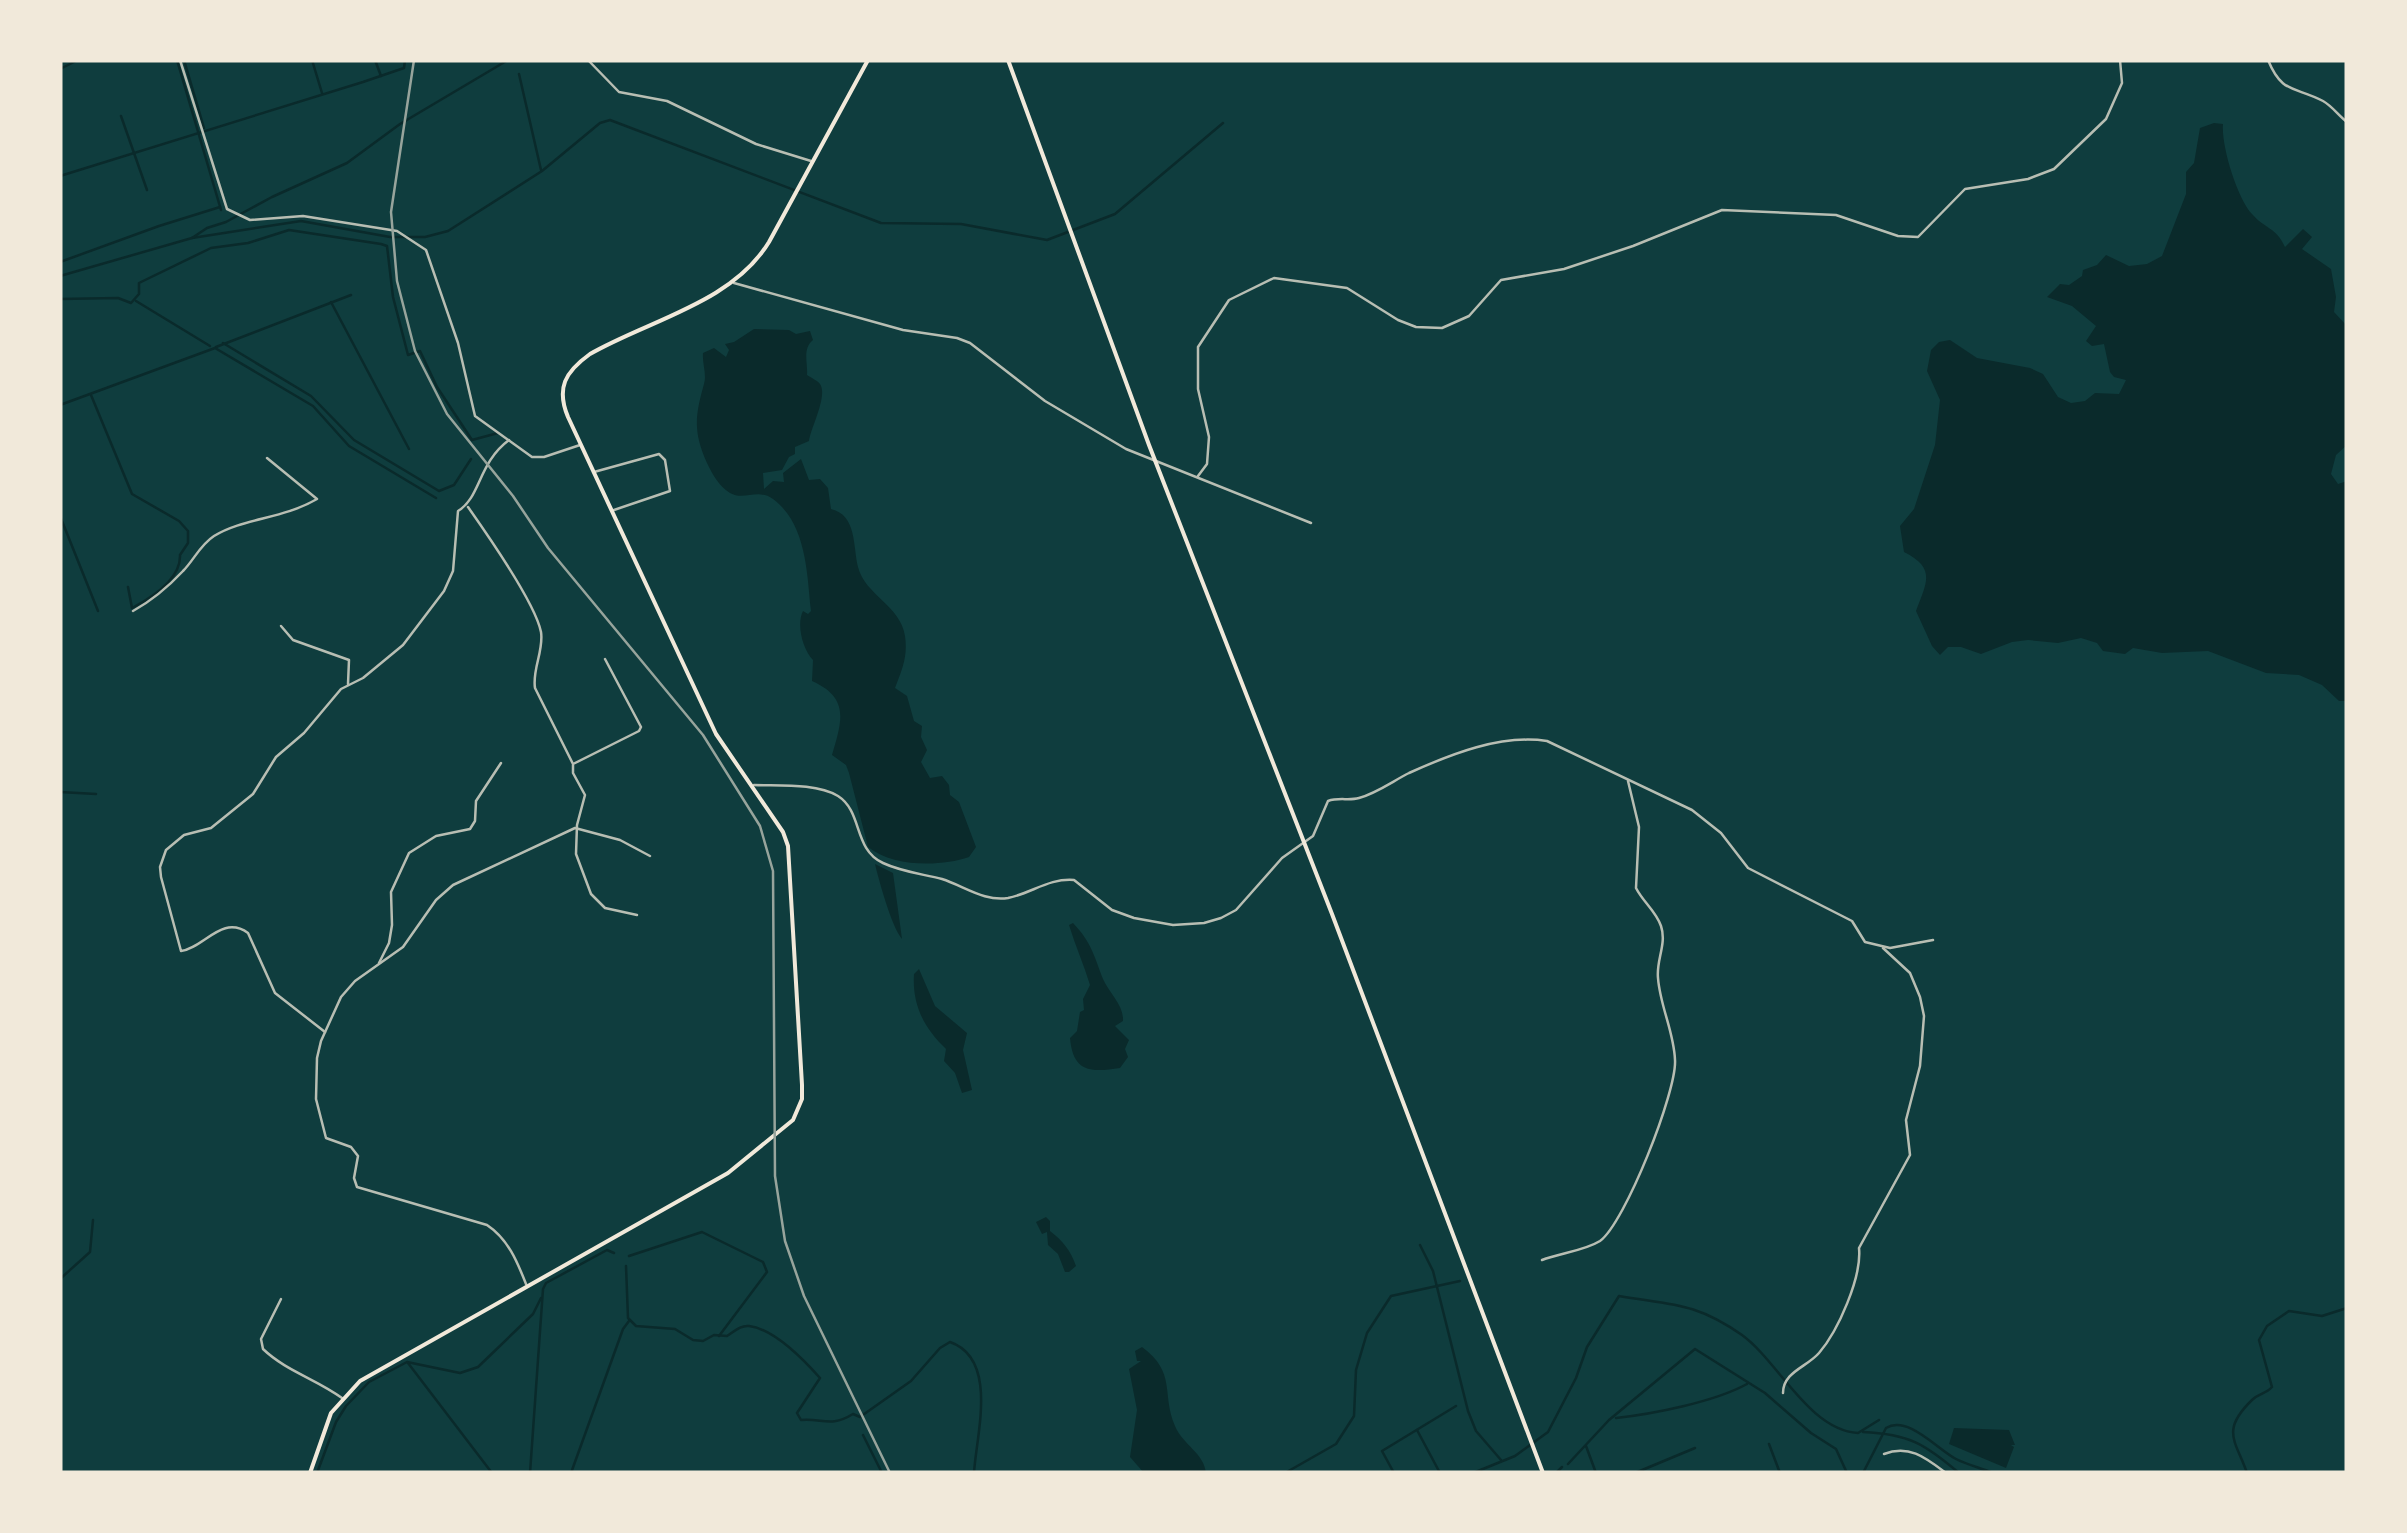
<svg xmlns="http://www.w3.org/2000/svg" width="2407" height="1533" font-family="'Varela Round',sans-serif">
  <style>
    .water { fill: #0a2a2b }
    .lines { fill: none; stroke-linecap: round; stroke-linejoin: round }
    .stream { stroke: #0a2a2b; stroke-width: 2.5 }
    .minor { stroke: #b8beb3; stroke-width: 2.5 }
    .secondary { stroke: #f1e9da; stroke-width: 4 }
    .rail { stroke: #97a49c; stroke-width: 2.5 }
  </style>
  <rect width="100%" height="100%" fill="#0f3d3e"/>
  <!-- water -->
  <g class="water">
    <path d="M2214 123 2223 124C2221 145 2237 198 2252 214 2265 229 2276 227 2285 247L2303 229 2312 237 2302 249 2331 269 2336 297 2334 312 2347 326V445L2336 455 2331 474 2338 484 2347 481V701H2339L2322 685 2299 675 2266 673 2208 651 2162 653 2133 648 2125 654 2103 651 2097 643 2081 638 2058 643 2028 640 2012 642 1981 654 1961 647H1948L1940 655 1932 646 1916 611C1927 582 1936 568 1904 552L1900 526 1914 509 1935 445 1940 400 1927 371 1931 350 1939 342 1950 340 1977 358 2030 368 2043 374 2058 397 2071 403 2085 401 2095 393 2119 394 2126 380 2114 377 2110 372 2104 344 2092 346 2086 341 2096 326 2072 306 2047 297 2060 284 2069 285 2082 276 2083 270 2097 265 2106 255 2129 266 2147 264 2162 256 2186 194V172L2194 163 2200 128Z"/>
    <path d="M754 329 789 330 796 334 810 331 813 340C802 349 808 363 807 375 811 378 817 380 820 384 828 396 811 427 809 441L795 447V454L789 457 782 470 763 473 764 489 773 481 784 482 783 473 801 459 809 480 820 479 828 488 831 509C857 515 853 547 858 567 865 595 901 606 905 636 908 657 902 669 895 688L907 696 914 721 922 726 921 737 927 750 921 762 930 778 942 776 949 785 950 795 959 802 976 847 969 857C940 867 893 867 868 847L849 773 846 765 832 755C842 721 850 698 812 681L813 660C803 650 796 625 803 611L808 614 811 611C807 575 807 524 773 499 758 488 744 501 730 493 718 485 713 475 707 463 693 432 695 416 704 384 707 374 702 364 703 353L714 348 726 357 729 350 725 344 734 342Z"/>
    <path d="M875 864 893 873 902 939C892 928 879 881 875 864Z"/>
    <path d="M1073 923C1092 943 1094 956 1103 979 1109 993 1124 1005 1123 1021L1115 1026 1129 1040 1125 1049 1128 1057 1120 1068C1093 1072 1073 1074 1070 1038L1077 1031 1080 1012 1084 1010 1083 999 1090 985C1084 965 1075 945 1069 925Z"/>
    <path d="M919 969 935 1006 967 1033 963 1050 972 1090 962 1093 955 1073 944 1061 946 1049C924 1028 912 1005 914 974Z"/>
    <path d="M1046 1217 1050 1221V1231C1064 1242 1070 1250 1076 1266L1069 1272H1065L1058 1254 1048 1245 1047 1232 1042 1234 1036 1222Z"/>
    <path d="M1142 1347C1177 1373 1161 1393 1175 1426 1183 1445 1204 1453 1206 1473H1144L1130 1457 1137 1410 1129 1369 1141 1361H1137L1135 1351Z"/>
    <path d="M1954 1428 2009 1430 2015 1445H2011L2014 1447 2006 1468 1949 1444Z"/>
  </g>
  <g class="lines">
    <!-- stream -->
    <g class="stream">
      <path d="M177 60 221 210"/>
      <path d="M184 60 204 128"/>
      <path d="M312 60 322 93"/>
      <path d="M375 60 381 76"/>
      <path d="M60 69 78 60"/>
      <path d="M519 74 541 170"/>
      <path d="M121 116 147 190"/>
      <path d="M60 176 363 82 404 68 405 60"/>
      <path d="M192 238 301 221 390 237H425L448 231 542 171 600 123 610 120 881 223 961 224 1047 240 1115 214 1223 123"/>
      <path d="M60 262 159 226 220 207"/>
      <path d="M60 276 192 238 207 228 226 222 272 197 347 163 400 124 508 60"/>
      <path d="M60 299 118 298 131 303 139 294V283L211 248 248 243 289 230 381 244 387 246 393 297 408 355 420 351 437 387 472 440 498 433"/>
      <path d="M136 301 210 346"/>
      <path d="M331 302 409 449"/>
      <path d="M223 343 311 396 354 440 439 491 454 485 471 459"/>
      <path d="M216 347 351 295"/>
      <path d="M91 395 132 494 179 521 188 531V543L180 555C181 579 153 597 132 608L128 587"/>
      <path d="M60 405 215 348 313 406 349 446 436 498"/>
      <path d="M60 516 98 611"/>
      <path d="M60 792 96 794"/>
      <path d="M1420 1245 1433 1271 1468 1411 1476 1431 1501 1460"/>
      <path d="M629 1256 702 1232 763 1262 767 1272 719 1336"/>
      <path d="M626 1266 628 1318 636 1326 675 1329 693 1340 703 1341 714 1335 727 1336C734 1332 740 1325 749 1326 775 1329 804 1360 820 1378L797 1413 801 1420C823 1418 830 1428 853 1414L860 1417 911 1381 940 1348 950 1342C999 1359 976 1436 974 1473"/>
      <path d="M60 1279 90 1252 93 1220"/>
      <path d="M408 1363 492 1473"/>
      <path d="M1616 1418C1653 1414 1714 1402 1747 1384"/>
      <path d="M1417 1430 1440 1473"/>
      <path d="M1863 1432C1909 1434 1925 1444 1959 1473"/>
      <path d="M863 1435 882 1473"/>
      <path d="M1769 1444 1780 1473"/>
      <path d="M1586 1446 1596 1473"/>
      <path d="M1568 1464 1609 1420 1695 1349 1765 1393 1811 1433 1836 1449 1847 1473"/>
      <path d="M317 1473 336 1422 346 1406 369 1382 407 1362 460 1373 478 1367 533 1314 541 1298"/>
      <path d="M530 1473 543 1289 546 1283 607 1250 614 1253"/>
      <path d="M571 1473 623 1329 629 1321"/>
      <path d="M1285 1473 1336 1444 1354 1416 1356 1370 1367 1333 1391 1296 1460 1281"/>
      <path d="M1394 1473 1382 1451 1456 1406"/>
      <path d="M1473 1473 1515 1456 1548 1432 1576 1378 1587 1347 1619 1296C1672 1305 1695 1302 1742 1335 1778 1361 1809 1430 1858 1433L1879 1420"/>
      <path d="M1556 1473 1562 1467"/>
      <path d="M1635 1473 1695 1448"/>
      <path d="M1863 1473 1886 1428C1908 1415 1937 1449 1956 1459 1968 1465 1981 1468 1993 1473"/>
      <path d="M2247 1473C2236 1441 2220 1431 2252 1400 2259 1393 2266 1394 2272 1387L2259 1340 2267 1326 2289 1311 2322 1316 2347 1308"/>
    </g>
    <!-- minor -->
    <g class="minor">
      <path d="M180 60 227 209 250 220 303 216 397 231 426 250 458 343 475 416 532 457H544L580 445"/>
      <path d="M588 60 619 92 667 101 756 144 811 161"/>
      <path d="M2268 60C2282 94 2294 86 2323 101 2332 106 2339 116 2347 122"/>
      <path d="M734 283 903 330 957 338 970 343 1045 401 1126 449 1311 523"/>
      <path d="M594 472 659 454 665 460 670 491 614 510"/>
      <path d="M1198 476 1207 464 1209 437 1198 389V347L1229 300 1274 278 1347 288 1398 320 1416 327 1442 328 1469 316 1501 280 1564 269 1633 246 1722 210 1836 215 1898 236 1918 237 1965 189 2028 179 2054 169 2106 119 2122 83 2120 60"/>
      <path d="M468 507C487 534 535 602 541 632 544 651 532 669 535 688L573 764 639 731 641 727 605 659"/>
      <path d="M133 611C151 601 169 586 183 571 194 560 200 545 214 536 243 518 283 519 317 499L267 458"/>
      <path d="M281 626 293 640 349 660 348 684"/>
      <path d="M573 765V773L585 795 577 825 576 854 591 894 605 908 637 915"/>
      <path d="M754 785C779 786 816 783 838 796 863 812 853 849 883 863 902 872 923 874 942 879 964 886 985 902 1008 898 1032 893 1049 878 1074 880L1112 910 1134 918 1173 925 1204 923 1221 918 1236 910 1282 858 1313 836 1328 801C1339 797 1349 801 1359 798 1377 793 1393 781 1409 773 1451 754 1501 734 1547 741L1692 810 1721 833 1748 868 1852 921 1865 942 1890 948 1933 940"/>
      <path d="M379 963 389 943 392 925 391 892 409 853 436 836 470 829 475 821 476 801 501 763"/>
      <path d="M325 1032 275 993 248 933C222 914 204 948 181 951L161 877 160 867 166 850 184 835 211 828 253 794 276 757 304 733 341 689 363 678 403 645 444 591 453 571 458 511C481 497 478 463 509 440"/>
      <path d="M1542 1260C1560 1253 1584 1251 1600 1241 1625 1223 1677 1091 1675 1060 1674 1032 1660 1006 1658 978 1656 960 1667 944 1661 926 1656 911 1643 902 1636 888L1639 827 1628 781"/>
      <path d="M526 1284C517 1261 508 1239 487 1225L357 1187 354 1178 358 1156 351 1147 326 1138 316 1099 317 1058 321 1041 341 997 355 981 403 947 436 900 453 885 575 828 620 840 650 856"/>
      <path d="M281 1299 261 1339 263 1349C286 1371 316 1379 342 1398"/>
      <path d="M1783 1393C1783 1372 1807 1367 1819 1353 1838 1331 1862 1277 1859 1248L1910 1155 1906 1120 1920 1066 1924 1016 1920 997 1910 973 1883 948"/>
      <path d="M1884 1454C1909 1444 1926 1458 1946 1473"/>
    </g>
    <!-- secondary -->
    <g class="secondary">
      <path d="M1008 60 1149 445 1332 914 1543 1473"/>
      <path d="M310 1473 331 1413 360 1381 728 1173 793 1120 802 1099V1085L788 846 783 832 716 734 568 417C556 388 565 372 590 354 649 320 732 303 769 242L868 60"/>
    </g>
    <!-- rail -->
    <path class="rail" d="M414 60 391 212 397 281 415 351 447 414 513 496 548 548 703 735 760 826 773 871 775 1176 785 1241 804 1296 890 1473"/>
  </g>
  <!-- border -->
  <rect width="2407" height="1533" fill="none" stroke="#f1e9da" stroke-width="125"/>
</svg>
